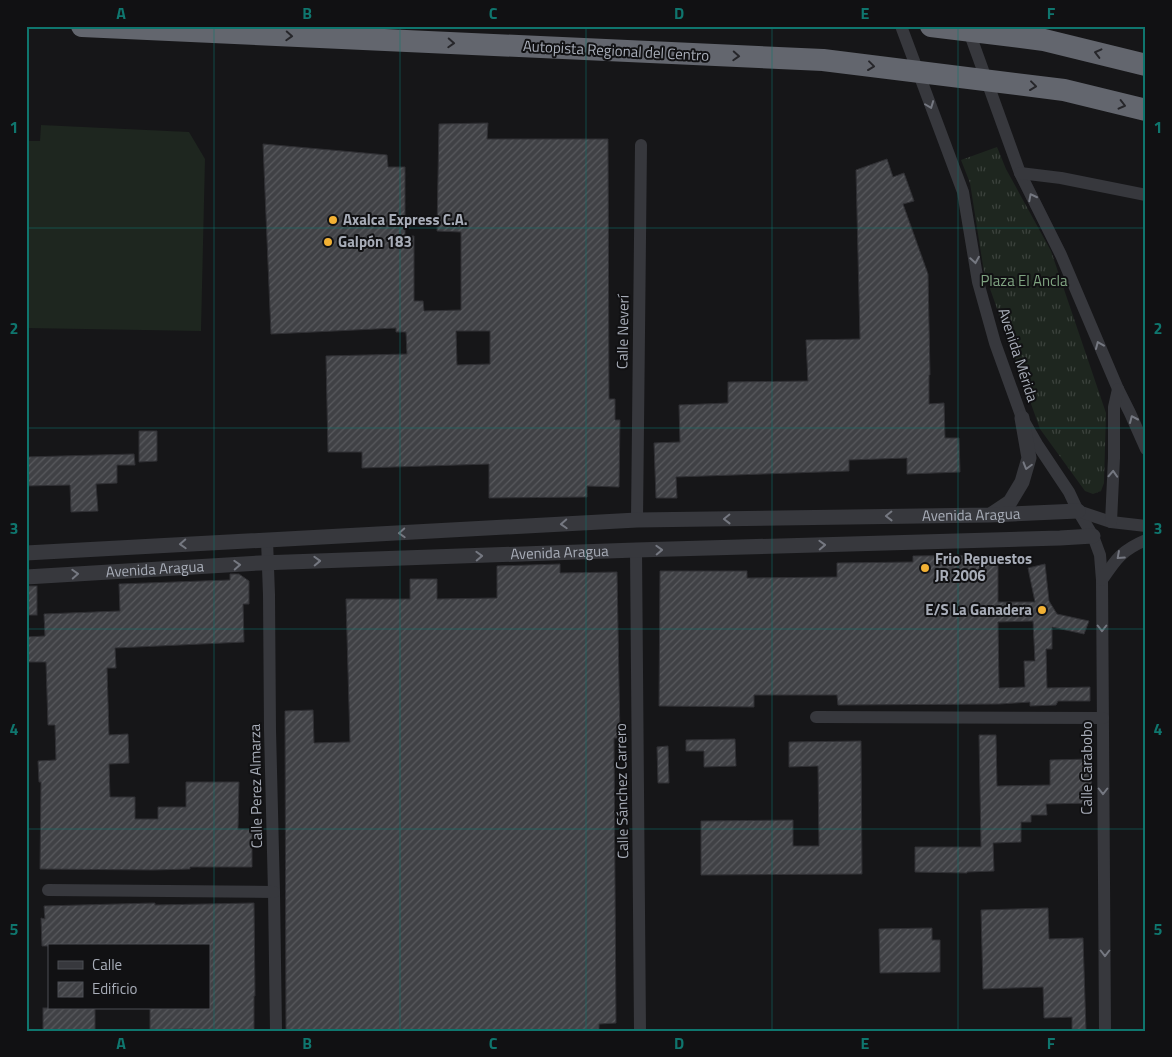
<svg xmlns="http://www.w3.org/2000/svg" width="1172" height="1057" font-family="'Titillium Web',sans-serif">
  <style>
    .grass { fill: url(#grass-tufts) }
    .pitch { fill: #1e261f }
    .building { fill: url(#building-hatch); stroke: #303034; fill-rule: evenodd }
    .lines { fill: none; stroke-linecap: round; stroke-linejoin: round }
    .minor { stroke: #37383d; stroke-width: 12 }
    .tertiary { stroke: #37383d; stroke-width: 15 }
    .motorway { stroke: #63666e; stroke-width: 22 }
    .oneway { stroke: #26262a }
    .oneway2 { stroke: #757881 }
    .grid { fill: none; stroke: #0f766e; stroke-width: 1; stroke-opacity: 0.55 }
    .poi-dot { fill: #f2b134; stroke: #111113; stroke-width: 2 }
    .labels { text-anchor: middle; stroke-width: 4; stroke-linejoin: round; paint-order: stroke }
    .street-label { font-size: 15px; fill: #a8adb8; stroke: #111113 }
    .poi-label { font-size: 15px; font-weight: bold; fill: #a8adb8; stroke: #111113; text-anchor: start }
    .park-label { font-size: 15px; fill: #7fa381; stroke: #111113 }
    .neatline { fill: none; stroke: #0f766e; stroke-width: 2 }
    .grid-label { font-size: 16px; text-anchor: middle; font-weight: bold; fill: #0f766e }
  </style>
  <defs>
    <pattern id="grass-tufts" width="24" height="20" patternUnits="userSpaceOnUse" patternTransform="scale(1.25)"><rect width="24" height="20" fill="#1e261f"/><path d="M3 7l-1-3M5 7V3M7 7l1-3M15 17l-1-3M17 17v-4M19 17l1-3" fill="none" stroke="#3c433d"/></pattern>
    <pattern id="building-hatch" width="6" height="6" patternUnits="userSpaceOnUse" patternTransform="scale(1.25)"><rect width="6" height="6" fill="#404145"/><path d="M-1 1l2-2M0 6l6-6M5 7l2-2" fill="none" stroke="#595a5e"/></pattern>
  </defs>
  <rect width="100%" height="100%" fill="#161618"/>
  <!-- grass -->
  <path class="grass" d="M997 147 1006 169 1051 251 1106 413 1104 483 1101 491 1093 494 1085 491 1040 429 984 272 970 183 961 160Z"/>
  <!-- pitch -->
  <path class="pitch" d="M41 125 189 132 205 159 201 331 26 328V141H40Z"/>
  <!-- building -->
  <g class="building">
    <path d="M488 123 487 139H608L609 399H615V420H620L619 487 587 486V497L489 498V464L362 468V452H328L326 356 407 354 406 332H396V328L271 334 263 144 387 155 388 167H405V236H414V301H423L424 311 461 310V232L437 231 439 124ZM456 331H490V364L457 365Z"/>
    <path d="M887 159 893 177 904 173 914 201 903 204 928 274 930 375H929V404L944 403 945 438H959L960 472 907 474V458L849 460V471L676 477 677 498H656L654 443 680 442 679 405 728 403V382L808 381 806 340 860 339 856 170Z"/>
    <path d="M139 431H157V461L139 462Z"/>
    <path d="M134 454 135 465H117V483L96 484 98 511 71 512 70 485 26 486V457Z"/>
    <path d="M998 555V602H1035L1028 568 1045 564 1049 601 1057 614 1089 621 1084 634 1052 627V649H1046L1047 688 1090 687V701H1058L1056 705 1030 706V702L999 704 838 705 837 695H754V707L659 706 660 571H747V578L837 577V563L913 562V556ZM1033 621 1035 661H1024L1025 687 999 688 998 622Z"/>
    <path d="M560 564V573L617 572 620 738H614L616 1023 599 1024V1031H286L285 711 313 710 314 743 350 742 346 599H410V579H437V599L497 598V566Z"/>
    <path d="M230 574H239L249 581V604H243L244 642 115 648 116 668H107L109 735 128 734 129 763 109 764 110 797H135V819H158V807H186V782H239L238 829H252V867H190V869L153 870 40 869 41 782H39L38 761 56 760 55 725H48L46 662H26V637L45 636 44 614 120 611 119 584 230 580Z"/>
    <rect x="26" y="586" width="11" height="29"/>
    <path d="M979 735H996L997 786 1050 785V760L1091 759 1092 803 1046 804 1047 815H1031V822H1021V842L993 843 994 871 967 872V873L915 872V847H981Z"/>
    <path d="M735 739 736 766 704 767V751H686V740Z"/>
    <path d="M861 741 862 874 701 875V821L793 820V846H819L818 766 789 767V742Z"/>
    <path d="M668 746 669 783H658L657 747Z"/>
    <path d="M155 903V905L254 903 255 996H254V1031H193V1029L150 1030V1008H209V946H42L41 918 45 919 44 906Z"/>
    <path d="M1048 908 1049 939 1083 938 1086 1031H1072V1017L1044 1018 1043 987 983 989 981 910Z"/>
    <path d="M932 928V940H940V972L880 973 879 929Z"/>
    <rect x="43" y="1008" width="52" height="23"/>
  </g>
  <g class="lines">
    <!-- minor -->
    <g class="minor">
      <path d="M901 26 963 192 978 282 995 343 1022 418 1037 444 1069 492 1078 511 1093 536 1100 555 1102 580 1105 1031"/>
      <path d="M967 26 1020 173 1061 255 1118 389 1130 413 1146 449"/>
      <path d="M1020 173 1061 178 1146 195"/>
      <path d="M1078 511 1111 522 1146 526"/>
      <path d="M637 520 641 145"/>
      <path d="M1111 522 1114 458V407L1118 389"/>
      <path d="M267 540 269 595 270 730 274 892 276 1031"/>
      <path d="M636 550 640 1031"/>
      <path d="M1102 580C1116 559 1122 550 1146 540"/>
      <path d="M816 717 1103 718"/>
      <path d="M48 890 274 892"/>
    </g>
    <!-- tertiary -->
    <g class="tertiary">
      <path d="M992 514 1010 502 1022 482 1029 458 1022 418"/>
      <path id="s1" d="M26 553 637 520 990 515 1078 511"/>
      <path id="s2" d="M26 577 260 563 636 550 1060 538 1093 536"/>
    </g>
    <!-- motorway -->
    <g class="motorway">
      <path d="M82 26 823 60 1064 90 1146 110"/>
      <path d="M931 26 1044 40 1146 65"/>
    </g>
  </g>
  <!-- one-way arrows -->
  <defs><path id="oneway-chevron" d="M-2-3.5L2.5 0L-2 3.5" fill="none" stroke-width="1.6" stroke-linecap="round" stroke-linejoin="round" transform="scale(1.25)"/></defs>
  <g class="oneway">
    <use href="#oneway-chevron" transform="translate(289 36) rotate(3)"/>
    <use href="#oneway-chevron" transform="translate(451 43) rotate(3)"/>
    <use href="#oneway-chevron" transform="translate(1098 53) rotate(-166)"/>
    <use href="#oneway-chevron" transform="translate(736 56) rotate(3)"/>
    <use href="#oneway-chevron" transform="translate(871 66) rotate(7)"/>
    <use href="#oneway-chevron" transform="translate(1033 86) rotate(7)"/>
    <use href="#oneway-chevron" transform="translate(1122 105) rotate(14)"/>
  </g>
  <g class="oneway2">
    <use href="#oneway-chevron" transform="translate(930 105) rotate(69)"/>
    <use href="#oneway-chevron" transform="translate(1032 197) rotate(-117)"/>
    <use href="#oneway-chevron" transform="translate(975 260) rotate(81)"/>
    <use href="#oneway-chevron" transform="translate(1099 345) rotate(-113)"/>
    <use href="#oneway-chevron" transform="translate(1133 419) rotate(-114)"/>
    <use href="#oneway-chevron" transform="translate(1027 466) rotate(106)"/>
    <use href="#oneway-chevron" transform="translate(1113 474) rotate(-87)"/>
    <use href="#oneway-chevron" transform="translate(889 516) rotate(179)"/>
    <use href="#oneway-chevron" transform="translate(727 519) rotate(179)"/>
    <use href="#oneway-chevron" transform="translate(564 524) rotate(177)"/>
    <use href="#oneway-chevron" transform="translate(402 533) rotate(177)"/>
    <use href="#oneway-chevron" transform="translate(183 544) rotate(177)"/>
    <use href="#oneway-chevron" transform="translate(822 545) rotate(-2)"/>
    <use href="#oneway-chevron" transform="translate(659 550) rotate(-2)"/>
    <use href="#oneway-chevron" transform="translate(479 556) rotate(-2)"/>
    <use href="#oneway-chevron" transform="translate(1120 556) rotate(138)"/>
    <use href="#oneway-chevron" transform="translate(317 561) rotate(-2)"/>
    <use href="#oneway-chevron" transform="translate(237 565) rotate(-3)"/>
    <use href="#oneway-chevron" transform="translate(75 574) rotate(-3)"/>
    <use href="#oneway-chevron" transform="translate(1102 628) rotate(90)"/>
    <use href="#oneway-chevron" transform="translate(1103 791) rotate(90)"/>
    <use href="#oneway-chevron" transform="translate(1105 953) rotate(90)"/>
  </g>
  <!-- grid -->
  <path class="grid" d="M214 26V1031M400 26V1031M586 26V1031M772 26V1031M958 26V1031M26 228H1146M26 428H1146M26 629H1146M26 829H1146"/>
  <!-- markers -->
  <g class="poi-dot">
    <circle cx="333" cy="220" r="5"/>
    <circle cx="328" cy="242" r="5"/>
    <circle cx="925" cy="568" r="5"/>
    <circle cx="1042" cy="610" r="5"/>
  </g>
  <g class="labels">
    <!-- street labels -->
    <g class="street-label">
      <text transform="translate(616 51) rotate(3)" y="5">Autopista Regional del Centro</text>
      <text transform="translate(623 332) rotate(-89)" y="5">Calle Neverí</text>
      <text transform="translate(1018 355) rotate(72)" y="5">Avenida Mérida</text>
      <text dy="5" stroke="none"><textPath href="#s1" startOffset="946">Avenida Aragua</textPath></text>
      <text dy="5" stroke="none"><textPath href="#s2" startOffset="534">Avenida Aragua</textPath></text>
      <text dy="5" stroke="none"><textPath href="#s2" startOffset="129">Avenida Aragua</textPath></text>
      <text transform="translate(1087 768) rotate(-90)" y="5">Calle Carabobo</text>
      <text transform="translate(256 786) rotate(-91)" y="5">Calle Perez Almarza</text>
      <text transform="translate(622 791) rotate(-91)" y="5">Calle Sánchez Carrero</text>
    </g>
    <!-- poi labels -->
    <g class="poi-label">
      <text x="343" y="225">Axalca Express C.A.</text>
      <text x="338" y="247">Galpón 183</text>
      <text x="935" y="564">Frio Repuestos<tspan x="935" dy="17">JR 2006</tspan></text>
      <text x="1032" y="615" text-anchor="end">E/S La Ganadera</text>
    </g>
    <!-- park labels -->
    <g class="park-label">
      <text x="1024" y="286">Plaza El Ancla</text>
    </g>
  </g>
  <!-- border -->
  <rect width="1172" height="1057" fill="none" stroke="#111113" stroke-width="55"/>
  <!-- legend -->
  <rect x="48" y="944" width="162" height="65" fill="#111113" stroke="#4d4f55"/>
  <rect x="58" y="961" width="25" height="8" fill="#37383d" stroke="#4d4f55"/>
  <text x="92" y="970" font-size="15" fill="#a8adb8">Calle</text>
  <rect x="58" y="982" width="25" height="15" fill="url(#building-hatch)" stroke="#4d4f55"/>
  <text x="92" y="994" font-size="15" fill="#a8adb8">Edificio</text>
  <rect x="28" y="28" width="1116" height="1002" class="neatline"/>
  <g class="grid-label">
    <text x="121" y="19">A</text>
    <text x="307" y="19">B</text>
    <text x="493" y="19">C</text>
    <text x="679" y="19">D</text>
    <text x="865" y="19">E</text>
    <text x="1051" y="19">F</text>
    <text x="14" y="133">1</text>
    <text x="1158" y="133">1</text>
    <text x="14" y="334">2</text>
    <text x="1158" y="334">2</text>
    <text x="14" y="534">3</text>
    <text x="1158" y="534">3</text>
    <text x="14" y="735">4</text>
    <text x="1158" y="735">4</text>
    <text x="14" y="935">5</text>
    <text x="1158" y="935">5</text>
    <text x="121" y="1049">A</text>
    <text x="307" y="1049">B</text>
    <text x="493" y="1049">C</text>
    <text x="679" y="1049">D</text>
    <text x="865" y="1049">E</text>
    <text x="1051" y="1049">F</text>
  </g>
</svg>
